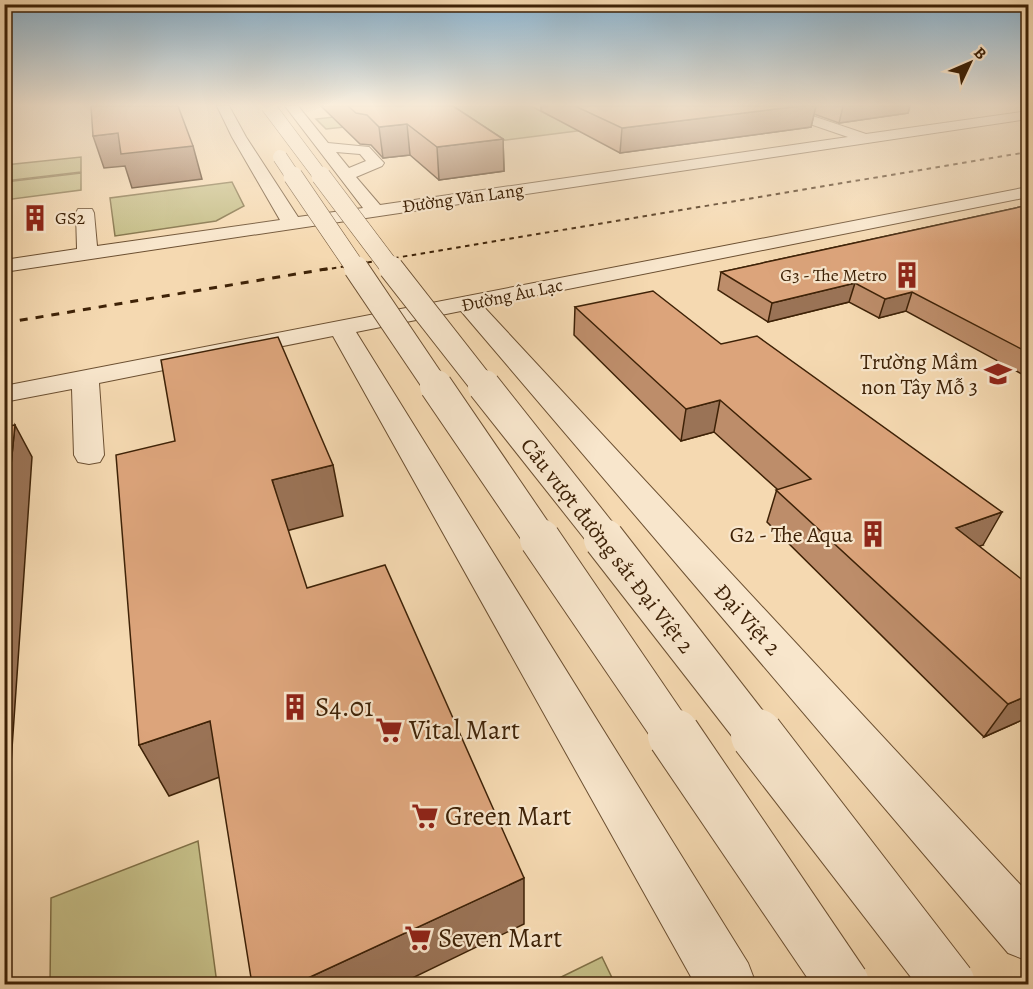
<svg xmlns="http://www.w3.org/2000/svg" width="1033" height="989" font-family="Alegreya,serif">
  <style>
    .green { fill: #c4bd86; stroke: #817046; stroke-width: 1.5 }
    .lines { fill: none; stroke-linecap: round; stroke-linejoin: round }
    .minor-casing { stroke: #6c5032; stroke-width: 2 }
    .minor { fill: #f8e6cc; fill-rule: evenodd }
    .rail-far1 { stroke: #3e2207; stroke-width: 2; stroke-dasharray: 4.5 4.5; stroke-linecap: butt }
    .rail { stroke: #3e2207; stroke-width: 3; stroke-dasharray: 8 8; stroke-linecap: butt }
    .minor-bridge-far5-casing { stroke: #6c5032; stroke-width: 15; stroke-linecap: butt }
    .minor-bridge-far4-casing { stroke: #6c5032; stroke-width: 20; stroke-linecap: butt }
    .minor-bridge-far3-casing { stroke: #6c5032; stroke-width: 26; stroke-linecap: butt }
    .minor-bridge-far2-casing { stroke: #6c5032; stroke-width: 34; stroke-linecap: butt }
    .minor-bridge-far1-casing { stroke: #6c5032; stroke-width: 42; stroke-linecap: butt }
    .minor-bridge-casing { stroke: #6c5032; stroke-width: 54; stroke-linecap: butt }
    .minor-bridge-far5 { stroke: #f8e6cc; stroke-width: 14 }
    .minor-bridge-far4 { stroke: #f8e6cc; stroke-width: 19 }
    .minor-bridge-far3 { stroke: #f8e6cc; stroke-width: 24 }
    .minor-bridge-far2 { stroke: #f8e6cc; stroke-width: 32 }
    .minor-bridge-far1 { stroke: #f8e6cc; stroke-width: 40 }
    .minor-bridge { stroke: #f8e6cc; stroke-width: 52 }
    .wall { fill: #bd8d6a; stroke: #3e2207; stroke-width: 1.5 }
    .shaded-wall { fill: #9a7356; stroke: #3e2207; stroke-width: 1.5 }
    .building { fill: #dca47b; stroke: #3e2207; stroke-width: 1.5 }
    .labels { text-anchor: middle; stroke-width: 4.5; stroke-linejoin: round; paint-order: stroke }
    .far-street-label { font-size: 18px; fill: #3e2207; stroke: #f8e6cc }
    .far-poi-label { font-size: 18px; fill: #3e2207; stroke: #f8e6cc; text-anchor: start }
    .poi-label { font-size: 22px; fill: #3e2207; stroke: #f8e6cc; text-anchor: end }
    .street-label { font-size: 22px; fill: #3e2207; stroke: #f8e6cc }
    .near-poi-label { font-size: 27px; fill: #3e2207; stroke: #f8e6cc; text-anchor: start }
  </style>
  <rect width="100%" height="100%" fill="#f5d9b1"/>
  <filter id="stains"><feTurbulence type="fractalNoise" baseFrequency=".00333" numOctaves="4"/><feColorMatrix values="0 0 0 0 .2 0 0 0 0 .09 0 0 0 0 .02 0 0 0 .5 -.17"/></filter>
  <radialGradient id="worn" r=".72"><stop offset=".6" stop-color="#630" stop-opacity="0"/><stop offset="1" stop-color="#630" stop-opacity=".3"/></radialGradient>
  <!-- green -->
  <g class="green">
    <path d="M392 106H531L552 117 648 122 475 144 412 120 326 129 316 119 397 110Z"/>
    <path d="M81 157V172L5 181V165Z"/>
    <path d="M81 173V190L5 200V182Z"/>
    <path d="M232 182 244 206 216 221 115 236 110 198Z"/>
    <path d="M198 841 217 984H50L51 898Z"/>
    <path d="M602 957 615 984H547Z"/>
  </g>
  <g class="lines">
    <defs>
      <g id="minor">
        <path d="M217 106H229L246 137 298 217 363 208 285 106H298L328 143 369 147 384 163 382 166 356 177 380 205 848 137 766 109 765 106H783L866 134 1028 111V119L4 272V260L77 249 76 213 78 209H92L94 213 97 246 280 220 232 137ZM336 152 360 154 366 161 349 168Z"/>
        <path d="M1028 187V197L483 306 1028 893V961L1008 953 461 311 356 332 748 963 756 984H695L333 336 99 383 104 455 100 462 89 464 78 462 74 455 72 389 4 402V386Z"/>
      </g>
    </defs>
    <!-- minor casing -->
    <use href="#minor" class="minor-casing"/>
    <!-- minor -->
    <use href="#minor" class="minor"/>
    <!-- rail-far1 -->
    <path class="rail-far1" d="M323 270 1028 152"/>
    <!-- rail -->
    <path class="rail" d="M4 323 332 268"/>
    <defs>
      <g id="minor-bridge-far5">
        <path d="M268 106 322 178"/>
        <path d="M280 157 294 178"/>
      </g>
      <g id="minor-bridge-far4">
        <path d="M293 176 357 270"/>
        <path d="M321 176 392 270"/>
      </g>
      <g id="minor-bridge-far3">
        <path d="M356 268 437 388"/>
        <path d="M391 268 485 388"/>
      </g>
      <g id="minor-bridge-far2">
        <path d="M436 386 541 540"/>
        <path d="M484 386 606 540"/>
      </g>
      <g id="minor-bridge-far1">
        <path d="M540 539 675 737"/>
        <path d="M604 539 758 737"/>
      </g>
      <g id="minor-bridge">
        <path d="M674 735 843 984"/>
        <path d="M757 735 949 984"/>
      </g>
    </defs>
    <!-- minor-bridge-far5 casing -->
    <use href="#minor-bridge-far5" class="minor-bridge-far5-casing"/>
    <!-- minor-bridge-far4 casing -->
    <use href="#minor-bridge-far4" class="minor-bridge-far4-casing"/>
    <!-- minor-bridge-far3 casing -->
    <use href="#minor-bridge-far3" class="minor-bridge-far3-casing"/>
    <!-- minor-bridge-far2 casing -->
    <use href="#minor-bridge-far2" class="minor-bridge-far2-casing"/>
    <!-- minor-bridge-far1 casing -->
    <use href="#minor-bridge-far1" class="minor-bridge-far1-casing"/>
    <!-- minor-bridge casing -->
    <use href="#minor-bridge" class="minor-bridge-casing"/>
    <!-- minor-bridge-far5 -->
    <use href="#minor-bridge-far5" class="minor-bridge-far5"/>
    <!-- minor-bridge-far4 -->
    <use href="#minor-bridge-far4" class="minor-bridge-far4"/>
    <!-- minor-bridge-far3 -->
    <use href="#minor-bridge-far3" class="minor-bridge-far3"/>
    <!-- minor-bridge-far2 -->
    <use href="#minor-bridge-far2" class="minor-bridge-far2"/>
    <!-- minor-bridge-far1 -->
    <use href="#minor-bridge-far1" class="minor-bridge-far1"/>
    <!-- minor-bridge -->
    <use href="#minor-bridge" class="minor-bridge"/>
  </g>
  <!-- wall -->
  <g class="wall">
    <path d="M321 106H453L503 139 504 171 439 180 410 155 383 158 371 145 360 144Z"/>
    <path d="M541 106H910L908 113 839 123 814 114 811 127 620 153 541 111Z"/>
    <path d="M1029 205V378L906 311 879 318 849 302 768 322 718 290 721 272Z"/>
    <path d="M575 307 721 344 983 545 979 546 1029 717 984 737 767 522 777 489 714 432 681 441 574 335Z"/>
  </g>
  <!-- shaded-wall -->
  <g class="shaded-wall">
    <path d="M801 106H816L811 127 620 153 622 128Z"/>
    <path d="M843 106H910L908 113 839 123Z"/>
    <path d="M407 124 410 155 383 158 379 127Z"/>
    <path d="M118 133 193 146 202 179 132 188 125 166 104 168 93 136Z"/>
    <path d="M503 139 504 171 439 180 437 147Z"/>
    <path d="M855 283 849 302 768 322 772 303Z"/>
    <path d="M912 292 906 311 879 318 885 299Z"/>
    <path d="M720 400 714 432 681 441 686 409Z"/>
    <path d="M15 425 32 457 4 865V535Z"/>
    <path d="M333 465 343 516 286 531 272 480Z"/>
    <path d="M1002 512 983 545 939 561 956 528Z"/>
    <path d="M1029 695V717L984 737 1008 704Z"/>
    <path d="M210 721 233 772 169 796 139 745Z"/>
    <path d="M524 878V924L400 984H295Z"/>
  </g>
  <!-- building -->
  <g class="building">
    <path d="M91 106H178L193 146 121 154 118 133 93 136Z"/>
    <path d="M348 106H453L503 139 437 147 407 124 379 127 367 115 356 113Z"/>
    <path d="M575 106H801L622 128Z"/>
    <path d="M1029 205V353L912 292 885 299 855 283 772 303 721 272Z"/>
    <path d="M653 291 721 344 757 336 1002 512 956 528 1029 585V695L1008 704 776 490 811 479 720 400 686 409 575 307Z"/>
    <path d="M278 337 333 465 272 480 307 588 385 565 524 878 295 984H252L210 721 139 745 116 455 175 441 161 360Z"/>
    <path d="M15 425 4 535V427Z"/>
  </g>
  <!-- sky -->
  <linearGradient id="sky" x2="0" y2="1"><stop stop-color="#8bb6d4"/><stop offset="0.43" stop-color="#faeedc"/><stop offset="1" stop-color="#faeedc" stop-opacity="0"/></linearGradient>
  <rect width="1033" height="244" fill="url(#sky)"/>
  <!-- icons -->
  <defs>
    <symbol id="building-bare" viewBox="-9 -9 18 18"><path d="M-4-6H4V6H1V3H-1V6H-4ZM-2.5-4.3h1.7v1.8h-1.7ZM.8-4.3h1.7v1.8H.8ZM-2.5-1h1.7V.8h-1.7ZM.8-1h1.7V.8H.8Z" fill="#8f2418" stroke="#f8e6cc" stroke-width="2.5" paint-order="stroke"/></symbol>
    <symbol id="school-bare" viewBox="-9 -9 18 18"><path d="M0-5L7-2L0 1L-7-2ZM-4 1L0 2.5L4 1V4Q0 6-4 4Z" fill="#8f2418" stroke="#f8e6cc" stroke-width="2.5" paint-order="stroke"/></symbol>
    <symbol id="supermarket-bare" viewBox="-9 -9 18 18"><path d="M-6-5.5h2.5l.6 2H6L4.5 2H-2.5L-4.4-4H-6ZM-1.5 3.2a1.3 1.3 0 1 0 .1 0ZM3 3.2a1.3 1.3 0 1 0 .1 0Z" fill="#8f2418" stroke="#f8e6cc" stroke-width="2.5" paint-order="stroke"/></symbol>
  </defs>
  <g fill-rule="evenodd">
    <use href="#building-bare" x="16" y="199" width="38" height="38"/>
    <use href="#building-bare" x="888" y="256" width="38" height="38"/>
    <use href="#school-bare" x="979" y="355" width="38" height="38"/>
    <use href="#building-bare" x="854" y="515" width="38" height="38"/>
    <use href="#building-bare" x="276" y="688" width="38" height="38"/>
    <use href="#supermarket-bare" x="370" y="711" width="38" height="38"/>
    <use href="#supermarket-bare" x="406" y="797" width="38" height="38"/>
    <use href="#supermarket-bare" x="399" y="919" width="38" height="38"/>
  </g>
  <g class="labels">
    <!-- far-street labels -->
    <g class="far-street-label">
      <text transform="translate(463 198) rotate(-8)" y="6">Đường Văn Lang</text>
      <text transform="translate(512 295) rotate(-12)" y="6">Đường Âu Lạc</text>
    </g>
    <!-- far-poi labels -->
    <g class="far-poi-label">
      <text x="55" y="224">GS2</text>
      <text x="887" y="281" text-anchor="end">G3 - The Metro</text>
    </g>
    <!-- poi labels -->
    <g class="poi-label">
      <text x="978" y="369">Trường Mầm<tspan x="978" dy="25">non Tây Mỗ 3</tspan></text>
      <text x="853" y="542">G2 - The Aqua</text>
    </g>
    <!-- street labels -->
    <g class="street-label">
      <text transform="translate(608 545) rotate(52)" y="8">Cầu vượt đường sắt Đại Việt 2</text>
      <text transform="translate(748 619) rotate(48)" y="8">Đại Việt 2</text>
    </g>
    <!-- near-poi labels -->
    <g class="near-poi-label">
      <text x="315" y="716">S4.01</text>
      <text x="409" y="739">Vital Mart</text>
      <text x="445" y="825">Green Mart</text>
      <text x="438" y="947">Seven Mart</text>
    </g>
  </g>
  <!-- margin -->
  <rect width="1033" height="989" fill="none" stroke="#f5d9b1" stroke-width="24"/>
  <rect x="6" y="6" width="1021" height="977" fill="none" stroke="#3e2207" stroke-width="3"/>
  <rect x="12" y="12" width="1009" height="965" fill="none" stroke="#3e2207" stroke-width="1.5"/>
  <!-- north arrow -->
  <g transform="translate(970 63) rotate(46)" stroke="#f8e6cc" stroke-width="4.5" paint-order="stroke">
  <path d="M0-4.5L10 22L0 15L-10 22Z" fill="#3e2207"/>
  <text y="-9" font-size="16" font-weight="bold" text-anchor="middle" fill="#3e2207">B</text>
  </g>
  <rect width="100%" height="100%" filter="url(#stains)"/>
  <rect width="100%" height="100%" fill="url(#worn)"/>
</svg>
